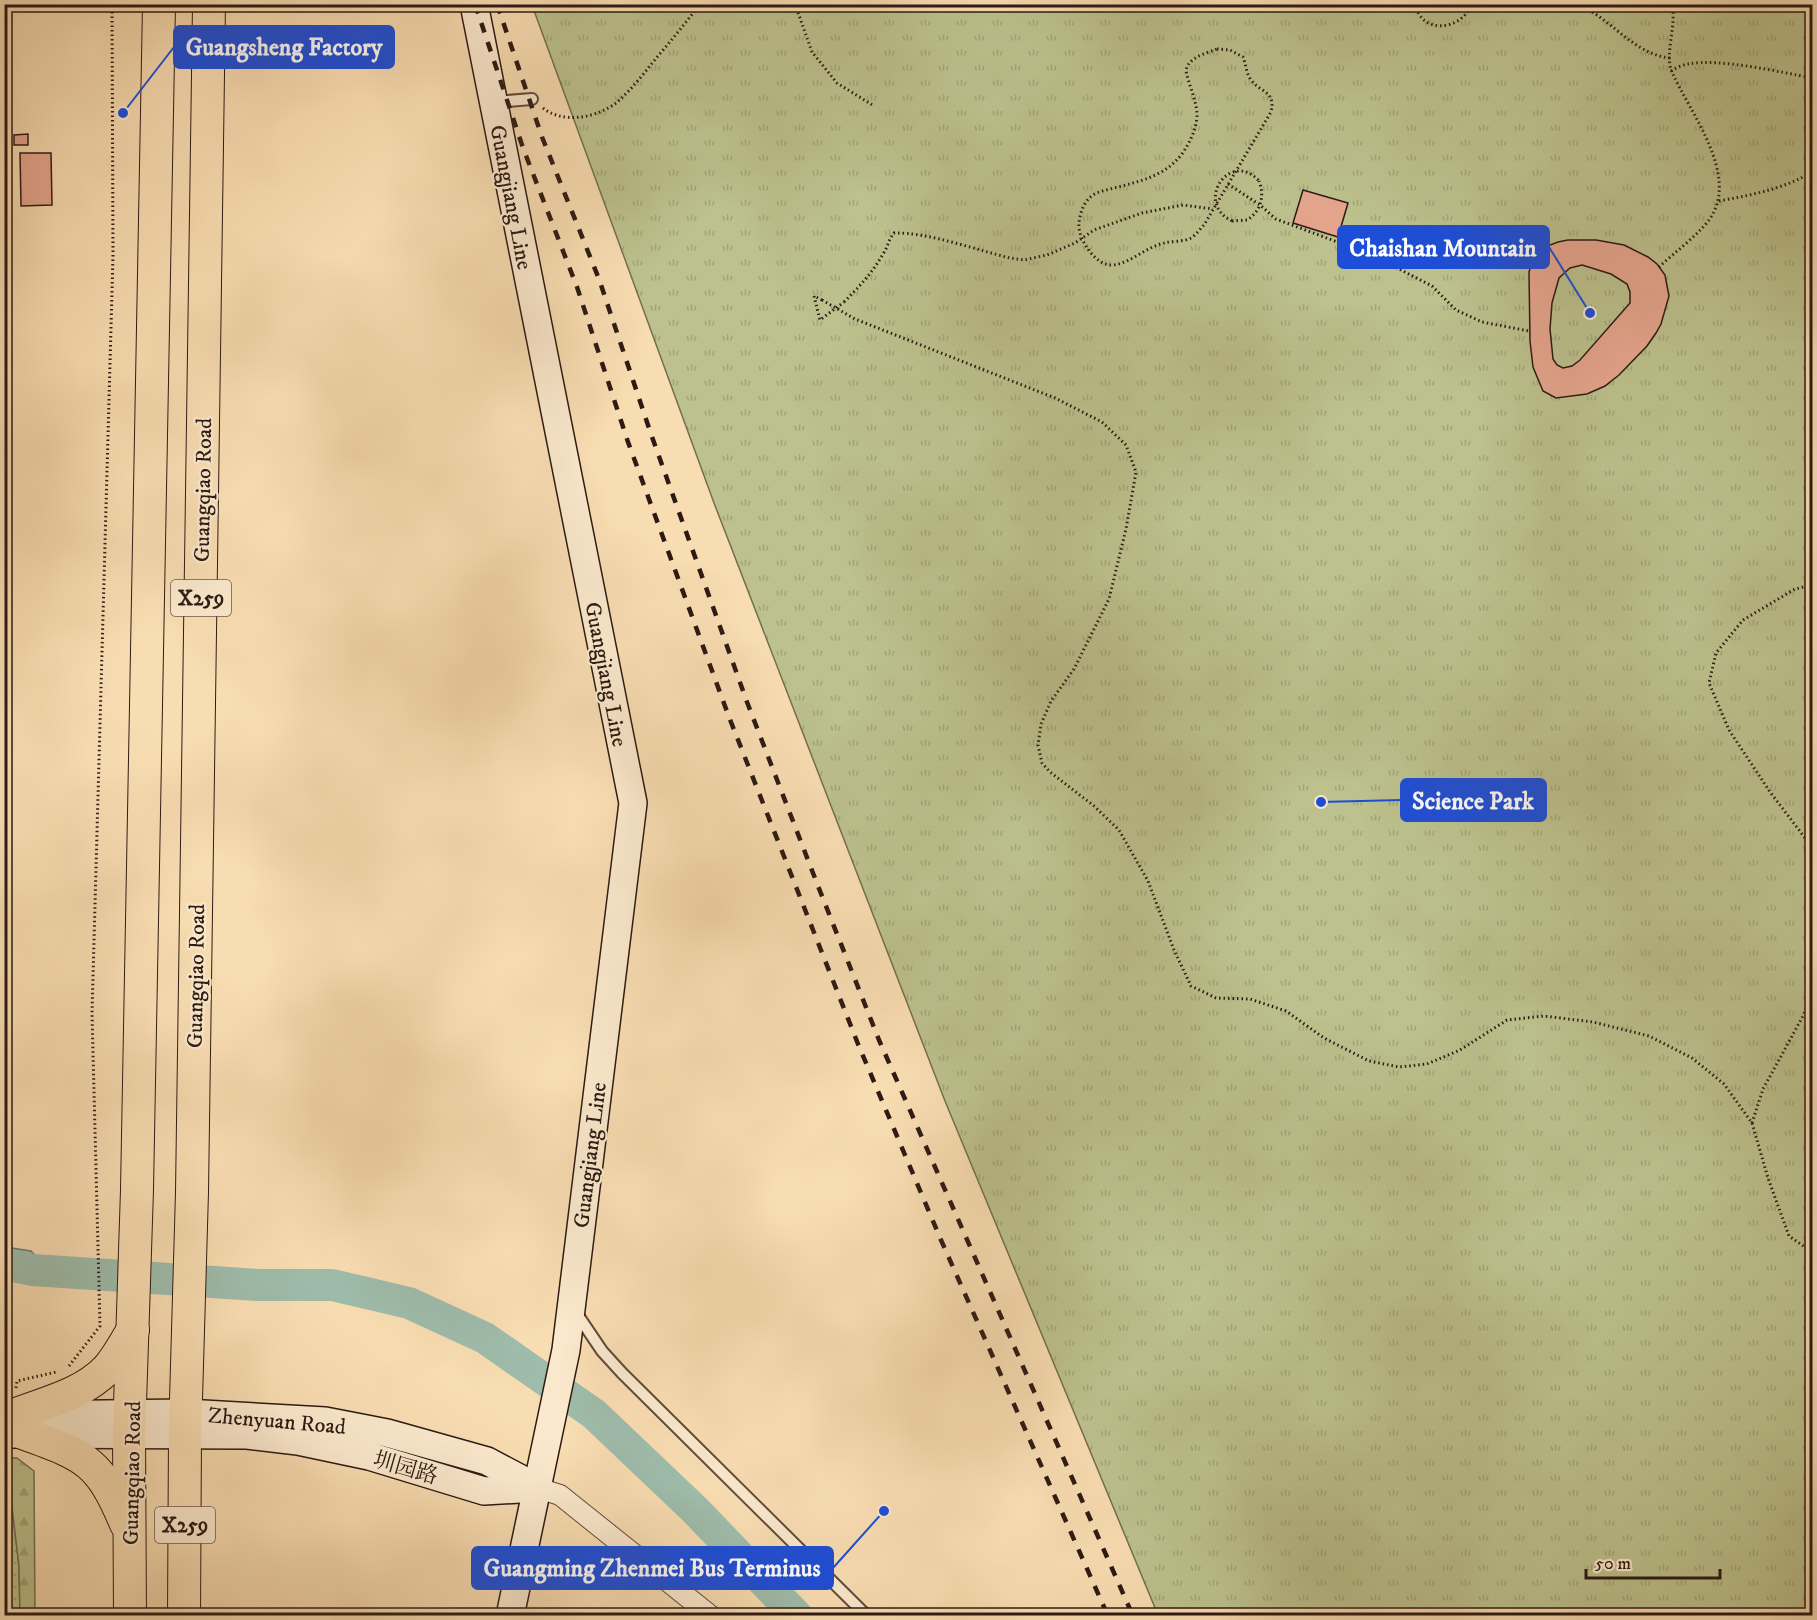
<svg xmlns="http://www.w3.org/2000/svg" width="1817" height="1620" font-family="'IM FELL DW Pica','Noto Serif SC',serif">
  <style>
    .grass { fill: url(#grass-dots); stroke: #746e50; stroke-width: 1.5 }
    .forest { fill: url(#forest-firs); stroke: #746e50; stroke-width: 1.5 }
    .park { fill: url(#park-tufts); stroke: #746e50; stroke-width: 1.5 }
    .water { fill: url(#water-ripples); stroke: #717b6f; stroke-width: 1.5 }
    .lines { fill: none; stroke-linecap: round; stroke-linejoin: round }
    .shore { stroke: #666b60; stroke-width: 1.5 }
    .river { stroke: #9ebcab; stroke-width: 32 }
    .building { fill: #e5a58d; stroke: #2d1a14; stroke-width: 1.5; fill-rule: evenodd }
    .lane-casing { stroke: #604b3c; stroke-width: 14 }
    .street-casing { stroke: #604b3c; stroke-width: 22 }
    .secondary-casing { stroke: #2d1a14; stroke-width: 30 }
    .primary-casing { stroke: #2d1a14; stroke-width: 34 }
    .path { stroke: #2d1a14; stroke-width: 3; stroke-dasharray: 1.5 3; stroke-linecap: butt }
    .lane { stroke: #fbe9cd; stroke-width: 10 }
    .street { stroke: #fbe9cd; stroke-width: 20 }
    .secondary { stroke: #fbe9cd; stroke-width: 27 }
    .primary { stroke: #f9ddb2; stroke-width: 32 }
    .rail { stroke: #2d1a14; stroke-width: 4.5; stroke-dasharray: 10 10; stroke-linecap: butt }
    .path-bridge { stroke: #2d1a14; stroke-width: 3; stroke-dasharray: 1.5 3; stroke-linecap: butt }
    .labels { text-anchor: middle; stroke-width: 4.5; stroke-linejoin: round; paint-order: stroke }
    .shield { fill: #fbe9cd; stroke: #6b584c; stroke-width: 1.5 }
    .shield-label { font-size: 21px; font-weight: bold; fill: #2d1a14 }
    .street-label { font-size: 22px; fill: #2d1a14; stroke: #fbe9cd }
    .leader { fill: none; stroke: #1d4ed8; stroke-width: 2 }
    .callout-dot { fill: #1d4ed8; stroke: #fbe9cd; stroke-width: 2 }
    .callout { fill: #1d4ed8; stroke: #1d4ed8; stroke-width: 2 }
    .callout-label { font-size: 24px; text-anchor: middle; font-weight: bold; fill: #fff }
  </style>
  <defs>
    <pattern id="grass-dots" width="8" height="8" patternUnits="userSpaceOnUse" patternTransform="scale(1.5)"><rect width="8" height="8" fill="#bcc18d"/><path d="M2 2h.1M6 6h.1" fill="none" stroke="#a2a579" stroke-width="1.8" stroke-linecap="round"/></pattern>
    <pattern id="forest-firs" width="22" height="20" patternUnits="userSpaceOnUse" patternTransform="scale(1.5)"><rect width="22" height="20" fill="#bcc18d"/><path d="M5 1l3.5 6h-7zM16 11l3.5 6h-7z" fill="#a2a579"/></pattern>
    <pattern id="park-tufts" width="24" height="20" patternUnits="userSpaceOnUse" patternTransform="scale(1.5)"><rect width="24" height="20" fill="#bcc18d"/><path d="M3 7l-1-3M5 7V3M7 7l1-3M15 17l-1-3M17 17v-4M19 17l1-3" fill="none" stroke="#a2a579"/></pattern>
    <pattern id="water-ripples" width="26" height="14" patternUnits="userSpaceOnUse" patternTransform="scale(1.5)"><rect width="26" height="14" fill="#9ebcab"/><path d="M2 4q2-2 4 0t4 0M15 11q2-2 4 0t4 0" fill="none" stroke="#88a192"/></pattern>
  </defs>
  <rect width="100%" height="100%" fill="#f9ddb2"/>
  <filter id="stains"><feTurbulence type="fractalNoise" baseFrequency=".00333" numOctaves="4"/><feColorMatrix values="0 0 0 0 .2 0 0 0 0 .09 0 0 0 0 .02 0 0 0 .5 -.17"/></filter>
  <radialGradient id="worn" r=".72"><stop offset=".6" stop-color="#630" stop-opacity="0"/><stop offset="1" stop-color="#630" stop-opacity=".3"/></radialGradient>
  <!-- grass -->
  <path class="grass" d="M4 1492 11 1499 19 1566 20 1615H5Z"/>
  <!-- forest -->
  <path class="forest" d="M5 1458H17L34 1471 35 1615H20L19 1566 11 1499 5 1492Z"/>
  <!-- park -->
  <path class="park" d="M532 5H1812V1615H1158L945 1101 714 503Z"/>
  <!-- water -->
  <path class="water" d="M5 1247 31 1251 40 1261 81 1263 80 1278H19L5 1276Z"/>
  <g class="lines">
    <!-- shore -->
    <path class="shore" d="M4 1253 28 1257 40 1269 37 1272 4 1270"/>
    <!-- river -->
    <path class="river" d="M4 1264 33 1270 258 1285H332L409 1303 485 1338 594 1414 695 1510 797 1616"/>
  </g>
  <!-- building -->
  <g class="building">
    <path d="M28 134V145H14V135Z"/>
    <path d="M20 153H51L52 205 21 206Z"/>
    <path d="M1303 190 1348 203 1338 237 1293 223Z"/>
    <path d="M1568 240H1596L1624 245 1648 257 1657 264 1665 275 1669 296 1661 324 1656 333 1647 346 1619 375 1605 386 1587 394 1556 398 1543 391 1533 367 1530 341 1529 272 1532 262 1542 248 1558 242ZM1582 265 1611 274 1627 284 1630 292V303L1580 360 1572 366 1563 368 1557 365 1553 359 1550 329 1552 303 1559 278 1570 268Z"/>
  </g>
  <g class="lines">
    <defs>
      <g id="lane">
        <path d="M494 102 532 99"/>
        <path d="M575 1311 602 1351 622 1373 867 1616"/>
      </g>
      <path id="street" d="M538 1488 560 1495 711 1616"/>
      <g id="secondary">
        <path d="M474 4 633 803 566 1350 510 1616"/>
        <path d="M23 1415 186 1413 325 1421 387 1433 487 1461 538 1488"/>
        <path d="M4 1434 247 1435 298 1441 369 1456 484 1491 537 1488"/>
      </g>
      <g id="primary">
        <path d="M11 1416C44 1403 82 1395 107 1369 117 1358 125 1342 133 1330"/>
        <path d="M25 1434C87 1456 100 1462 126 1524"/>
        <path d="M130 1616 129 1434 137 1190 159 4"/>
        <path d="M184 1616 185 1434 192 1192 209 4"/>
      </g>
    </defs>
    <!-- lane casing -->
    <use href="#lane" class="lane-casing"/>
    <!-- street casing -->
    <use href="#street" class="street-casing"/>
    <!-- secondary casing -->
    <use href="#secondary" class="secondary-casing"/>
    <!-- primary casing -->
    <use href="#primary" class="primary-casing"/>
    <!-- path -->
    <g class="path">
      <path d="M795 4 812 52 837 83 874 106"/>
      <path d="M1415 4C1422 36 1462 30 1472 4"/>
      <path d="M1576 4C1585 9 1594 12 1601 18 1623 34 1642 55 1670 58"/>
      <path d="M1671 71C1676 68 1682 65 1688 64 1720 58 1780 72 1812 78"/>
      <path d="M543 108C563 124 596 118 616 103 630 91 642 76 653 62 669 43 685 24 700 4"/>
      <path d="M1228 184 1260 205 1276 219 1372 255 1432 286 1456 310 1482 322 1529 331"/>
      <path d="M1719 201C1751 195 1784 189 1812 172"/>
      <path d="M1232 221 1247 220C1261 211 1265 196 1259 181"/>
      <path d="M1659 267C1674 253 1698 235 1709 220 1741 176 1690 113 1672 72 1664 55 1677 25 1672 4"/>
      <path d="M822 300 855 319 1055 398 1102 422 1126 445 1136 472 1126 529 1109 599 1074 669 1051 701 1041 724 1038 745 1042 763 1050 772 1094 806 1119 830 1148 881 1174 950 1191 986 1216 998 1250 999 1286 1011 1324 1038 1369 1061 1399 1067 1427 1064 1460 1050 1507 1020 1544 1016 1593 1022 1649 1036 1692 1058 1724 1084 1752 1123 1768 1178 1789 1236 1812 1252"/>
      <path d="M844 302C859 287 873 272 883 254 888 247 888 240 894 233 927 232 977 250 1010 258L1024 260 1047 255 1075 243 1094 230 1142 213 1183 205 1213 209"/>
      <path d="M1812 585 1795 589 1743 620 1716 653 1709 683 1729 730 1770 792 1812 847"/>
      <path d="M1752 1123 1763 1089 1803 1016 1812 993"/>
      <path d="M69 1366 100 1326 92 1013 113 255 112 4"/>
      <path d="M16 1388 17 1381 56 1372"/>
    </g>
    <!-- lane -->
    <use href="#lane" class="lane"/>
    <!-- street -->
    <use href="#street" class="street"/>
    <!-- secondary -->
    <use href="#secondary" class="secondary"/>
    <!-- primary -->
    <use href="#primary" class="primary"/>
    <!-- rail -->
    <g class="rail">
      <path d="M475 4 523 148 577 287 628 442 729 717 858 1044 941 1240 1108 1616"/>
      <path d="M497 4 542 137 599 279 651 434 747 702 818 886 879 1040 1133 1616"/>
    </g>
    <!-- path-bridge -->
    <g class="path-bridge">
      <path d="M1217 49 1230 50 1243 57C1246 64 1246 73 1251 80 1261 93 1276 91 1271 112L1204 225C1200 229 1196 235 1191 238 1183 242 1172 241 1164 243 1146 247 1131 263 1113 265 1096 267 1077 238 1079 223 1080 213 1084 201 1093 195 1099 191 1107 190 1114 188 1141 181 1165 176 1182 154 1190 142 1196 130 1197 116 1197 101 1189 86 1186 71 1188 57 1205 54 1217 49Z"/>
      <path d="M1232 221C1193 202 1231 149 1259 181"/>
      <path d="M822 300 814 296 820 320 844 302"/>
    </g>
  </g>
  <g class="labels">
    <!-- shield labels -->
    <g class="shield">
      <rect x="171" y="580" width="60" height="36" rx="4.5"/>
      <rect x="155" y="1507" width="60" height="36" rx="4.5"/>
    </g>
    <g class="shield-label">
      <text x="201" y="605">X259</text>
      <text x="185" y="1532">X259</text>
    </g>
    <!-- street labels -->
    <g class="street-label">
      <text transform="translate(512 197) rotate(79)" y="8">Guangjiang Line</text>
      <text transform="translate(202 490) rotate(-89)" y="8">Guangqiao Road</text>
      <text transform="translate(607 674) rotate(79)" y="8">Guangjiang Line</text>
      <text transform="translate(195 976) rotate(-89)" y="8">Guangqiao Road</text>
      <text transform="translate(589 1155) rotate(-83)" y="8">Guangjiang Line</text>
      <text transform="translate(277 1420) rotate(5)" y="8">Zhenyuan Road</text>
      <text transform="translate(406 1467) rotate(16)" y="8">圳园路</text>
      <text transform="translate(131 1473) rotate(-89)" y="8">Guangqiao Road</text>
    </g>
  </g>
  <!-- callouts -->
  <path class="leader" d="M123 113L174 47M1590 313L1549 247M1321 802L1401 800M884 1511L833 1568"/>
  <g class="callout-dot">
    <circle cx="123" cy="113" r="6"/>
    <circle cx="1590" cy="313" r="6"/>
    <circle cx="1321" cy="802" r="6"/>
    <circle cx="884" cy="1511" r="6"/>
  </g>
  <g class="callout">
    <rect x="174" y="26" width="220" height="42" rx="6"/>
    <rect x="1338" y="226" width="211" height="42" rx="6"/>
    <rect x="1401" y="779" width="145" height="42" rx="6"/>
    <rect x="472" y="1547" width="361" height="42" rx="6"/>
  </g>
  <g class="callout-label">
    <text x="284" y="55">Guangsheng Factory</text>
    <text x="1443" y="256">Chaishan Mountain</text>
    <text x="1473" y="809">Science Park</text>
    <text x="652" y="1576">Guangming Zhenmei Bus Terminus</text>
  </g>
  <!-- margin -->
  <rect width="1817" height="1620" fill="none" stroke="#f9ddb2" stroke-width="24"/>
  <rect x="6" y="6" width="1805" height="1608" fill="none" stroke="#2d1a14" stroke-width="3"/>
  <rect x="12" y="12" width="1793" height="1596" fill="none" stroke="#2d1a14" stroke-width="1.5"/>
  <!-- scale -->
  <path d="M1586 1569v9h134v-9" fill="none" stroke="#2d1a14" stroke-width="3"/>
  <text x="1595" y="1569" font-size="18" fill="#2d1a14" stroke="#fbe9cd" stroke-width="4.5" paint-order="stroke">50 m</text>
  <rect width="100%" height="100%" filter="url(#stains)"/>
  <rect width="100%" height="100%" fill="url(#worn)"/>
</svg>
